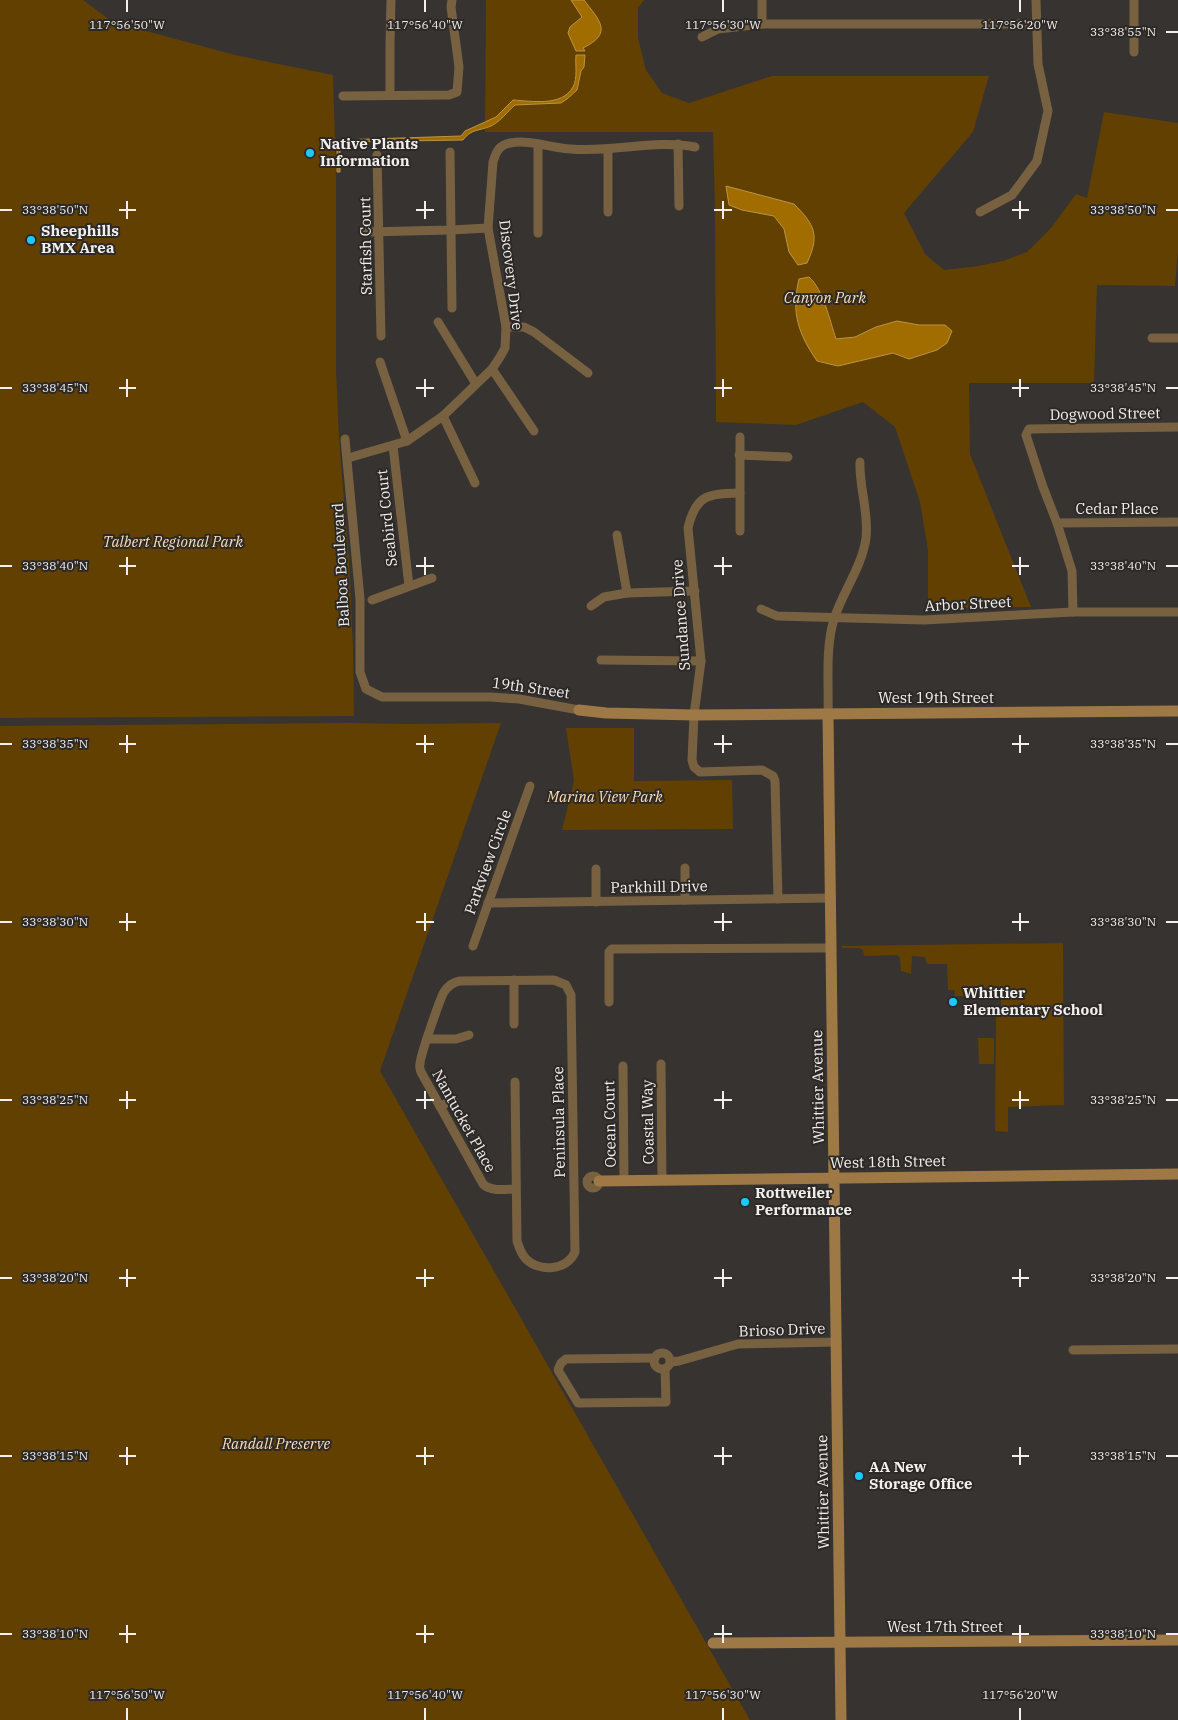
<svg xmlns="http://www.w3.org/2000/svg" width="1178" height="1720" font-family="'IBM Plex Serif',serif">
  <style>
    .green { fill: #614002 }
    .water { fill: #a26d00; stroke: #ba9447 }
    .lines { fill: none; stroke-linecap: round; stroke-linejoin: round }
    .street { stroke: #786141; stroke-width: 9 }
    .secondary { stroke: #9e7945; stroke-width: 11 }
    .ticks { fill: none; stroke: #f2f0ee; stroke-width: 2 }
    .poi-dot { fill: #1cc9fc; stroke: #2c2926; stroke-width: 2 }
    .labels { text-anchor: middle; stroke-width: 4; stroke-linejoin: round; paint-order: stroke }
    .poi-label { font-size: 15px; font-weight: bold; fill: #f2f0ee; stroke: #2c2926; text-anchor: start }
    .street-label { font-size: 15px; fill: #f2f0ee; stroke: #2c2926 }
    .park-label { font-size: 15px; font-style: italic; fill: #fbddb6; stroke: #2c2926 }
    .ticks-label { font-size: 12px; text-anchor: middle; fill: #f2f0ee; stroke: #2c2926; stroke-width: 4; stroke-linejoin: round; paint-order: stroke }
  </style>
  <rect width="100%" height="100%" fill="#363330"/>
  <!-- green -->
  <g class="green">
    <path d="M0 0H83L113 22 235 55 333 75 336 176V369L339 438 349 561 353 648 354 716 0 718Z"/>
    <path d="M486 0H644L638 8V38L646 70 662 93 689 103 772 76H989L973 132 904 213 925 254 944 270 978 266 1003 261 1027 252 1051 228 1076 194 1087 198 1104 112 1178 123V251L1175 286 1097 285 1094 383H969L970 454 1031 607 928 609V550L920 502 895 427 863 402 796 425 716 422 715 213 713 132H485Z"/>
    <path d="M348 723 406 724 501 723 380 1071 750 1720H0V726Z"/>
    <path d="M566 728H634V781L732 780 733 829 562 830 574 781Z"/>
    <path d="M1063 943 1064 1105 1008 1107V1132L995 1131 996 1013H1002L1000 990 999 997 954 996 955 990H948L947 964H927L925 957 912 956 911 974 901 971 900 958 897 955 864 956 863 950 859 948H842V946Z"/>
    <path d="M978 1038H994V1064H979Z"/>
  </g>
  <!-- water -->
  <g class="water">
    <path d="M571 0H584C599 20 614 33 583 48L585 51H576L568 33 570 27 582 17Z"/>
    <path d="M576 55H585L584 67 581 71 577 90 567 99 561 103 515 105C507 112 501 121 491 126 479 131 471 129 463 140L343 142 340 146V172H337V143L340 140 461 136 465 131 496 117 513 100C531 101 562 107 573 87 578 78 575 65 576 55Z"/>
    <path d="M726 186 794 204C815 225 820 235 807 263L798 265 789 252 784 229 774 216 742 210 729 205Z"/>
    <path d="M809 277C823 289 830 321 836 339L855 337 876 327 897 321 919 325H945L952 331 947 343 937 350 909 359 893 353 838 366 817 361C798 333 791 313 799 279Z"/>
  </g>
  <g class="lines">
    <!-- street -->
    <g class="street">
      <path d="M1134 0V52"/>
      <path d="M762 24V0"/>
      <path d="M702 37 718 29 762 24H1036"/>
      <path d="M390 95V43L391 0"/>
      <path d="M343 96 449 95 457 92 459 67 451 7 452 0"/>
      <path d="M538 144V233"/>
      <path d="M678 144 679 206"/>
      <path d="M608 149V212"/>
      <path d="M450 152 452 308"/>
      <path d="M377 155 381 336"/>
      <path d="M980 212 1012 195 1037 161 1048 111 1038 64 1036 0"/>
      <path d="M366 232 451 230 488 228"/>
      <path d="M438 322 476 384"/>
      <path d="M506 327H524L534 332 588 373"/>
      <path d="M1152 338H1178"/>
      <path d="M380 362 407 441"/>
      <path d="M492 369 534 431"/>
      <path d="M443 416 475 483"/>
      <path d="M740 437V531"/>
      <path d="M345 439 360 599V672L366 689 382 697H490L519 699 579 710"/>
      <path d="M393 446 409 586"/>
      <path d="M739 455 788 457"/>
      <path d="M348 458 407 441 443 416 492 369 500 357 505 348 506 327 488 228 493 162C496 152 499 145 510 143 530 139 551 148 571 149 612 153 655 139 695 147"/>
      <path d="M740 493C708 494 696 494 688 528L701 661 694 715 692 760 694 767 700 772 762 770 773 776 775 781 778 899"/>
      <path d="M1057 523 1178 522"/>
      <path d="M617 535 627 593"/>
      <path d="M372 600 432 578"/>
      <path d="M591 606 604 597 627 593 695 591"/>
      <path d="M761 609 777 616 924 620 1073 612H1178"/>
      <path d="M1073 612 1072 571 1057 523 1043 487 1026 435 1029 429 1178 427"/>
      <path d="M601 660 701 661"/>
      <path d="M828 714C829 682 825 649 834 619 843 591 862 567 866 538 869 512 859 487 860 462"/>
      <path d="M685 868V900"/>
      <path d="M596 869V902"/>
      <path d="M488 903 831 898"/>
      <path d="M473 946 530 786"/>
      <path d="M514 980V1024"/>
      <path d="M609 1002V952L612 949 831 948"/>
      <path d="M427 1039H456L469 1035"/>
      <path d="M661 1064 662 1180"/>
      <path d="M623 1066 624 1181"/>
      <path d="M515 1082 517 1241C519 1247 521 1254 526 1259 539 1272 567 1271 575 1252L571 995 566 985 554 980 460 981C454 982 448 986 444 992 440 999 420 1056 420 1064 419 1067 420 1069 421 1072L483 1184C491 1192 505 1189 516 1189"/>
      <path d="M440 1107 453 1099"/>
      <circle cx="593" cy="1182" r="6"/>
      <path d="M1073 1350 1178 1349"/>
      <circle cx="662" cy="1361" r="8"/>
      <path d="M655 1358 566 1359 561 1363 558 1370 578 1403 666 1402 665 1369"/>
      <path d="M671 1362 679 1361 738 1344 837 1342"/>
    </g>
    <!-- secondary -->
    <g class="secondary">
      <path d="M579 710 606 713 694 715 1178 711"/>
      <path d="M828 714 841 1720"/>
      <path d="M599 1181 1178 1174"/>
      <path d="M713 1643 1178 1640"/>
    </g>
  </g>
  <!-- ticks -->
  <path class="ticks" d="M127 0V12M425 0V12M723 0V12M1020 0V12M1166 32H1178M127 201V219M425 201V219M723 201V219M1020 201V219M0 210H12M119 210H136M416 210H434M714 210H732M1012 210H1029M1166 210H1178M127 379V397M425 379V397M723 379V397M1020 379V397M0 388H12M119 388H136M416 388H434M714 388H732M1012 388H1029M1166 388H1178M127 557V575M425 557V575M723 557V575M1020 557V575M0 566H12M119 566H136M416 566H434M714 566H732M1012 566H1029M1166 566H1178M127 735V753M425 735V753M723 735V753M1020 735V753M0 744H12M119 744H136M416 744H434M714 744H732M1012 744H1029M1166 744H1178M127 913V931M425 913V931M723 913V931M1020 913V931M0 922H12M119 922H136M416 922H434M714 922H732M1012 922H1029M1166 922H1178M127 1091V1109M425 1091V1109M723 1091V1109M1020 1091V1109M0 1100H12M119 1100H136M416 1100H434M714 1100H732M1012 1100H1029M1166 1100H1178M127 1269V1287M425 1269V1287M723 1269V1287M1020 1269V1287M0 1278H12M119 1278H136M416 1278H434M714 1278H732M1012 1278H1029M1166 1278H1178M127 1447V1465M425 1447V1465M723 1447V1465M1020 1447V1465M0 1456H12M119 1456H136M416 1456H434M714 1456H732M1012 1456H1029M1166 1456H1178M127 1625V1643M425 1625V1643M723 1625V1643M1020 1625V1643M0 1634H12M119 1634H136M416 1634H434M714 1634H732M1012 1634H1029M1166 1634H1178M127 1708V1720M425 1708V1720M723 1708V1720M1020 1708V1720"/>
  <!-- markers -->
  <g class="poi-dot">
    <circle cx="310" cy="153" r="5"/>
    <circle cx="31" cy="240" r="5"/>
    <circle cx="953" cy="1002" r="5"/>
    <circle cx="745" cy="1202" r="5"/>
    <circle cx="859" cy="1476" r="5"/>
  </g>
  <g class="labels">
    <!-- poi labels -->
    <g class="poi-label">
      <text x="320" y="149">Native Plants<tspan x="320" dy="17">Information</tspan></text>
      <text x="41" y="236">Sheephills<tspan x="41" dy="17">BMX Area</tspan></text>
      <text x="963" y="998">Whittier<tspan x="963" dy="17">Elementary School</tspan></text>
      <text x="755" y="1198">Rottweiler<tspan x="755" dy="17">Performance</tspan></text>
      <text x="869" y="1472">AA New<tspan x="869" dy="17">Storage Office</tspan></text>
    </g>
    <!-- street labels -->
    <g class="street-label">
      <text transform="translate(366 246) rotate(-91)" y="5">Starfish Court</text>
      <text transform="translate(511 275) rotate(83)" y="5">Discovery Drive</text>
      <text transform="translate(1105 414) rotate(-1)" y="5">Dogwood Street</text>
      <text x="1117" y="514">Cedar Place</text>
      <text transform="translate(387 518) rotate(-96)" y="5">Seabird Court</text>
      <text transform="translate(341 565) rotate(-93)" y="5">Balboa Boulevard</text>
      <text transform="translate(968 604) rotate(-3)" y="5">Arbor Street</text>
      <text transform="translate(681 615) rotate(-94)" y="5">Sundance Drive</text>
      <text transform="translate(531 688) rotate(8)" y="5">19th Street</text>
      <text x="936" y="703">West 19th Street</text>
      <text transform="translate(488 862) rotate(-70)" y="5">Parkview Circle</text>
      <text transform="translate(659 887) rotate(-1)" y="5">Parkhill Drive</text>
      <text transform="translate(818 1087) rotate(-91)" y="5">Whittier Avenue</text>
      <text transform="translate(464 1121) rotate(61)" y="5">Nantucket Place</text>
      <text transform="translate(559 1122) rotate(-91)" y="5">Peninsula Place</text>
      <text transform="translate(648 1122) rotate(-91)" y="5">Coastal Way</text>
      <text transform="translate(610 1124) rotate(-91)" y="5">Ocean Court</text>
      <text transform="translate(888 1162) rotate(-1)" y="5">West 18th Street</text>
      <text transform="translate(782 1330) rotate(-2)" y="5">Brioso Drive</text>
      <text transform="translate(823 1492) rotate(-91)" y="5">Whittier Avenue</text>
      <text x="945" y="1632">West 17th Street</text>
    </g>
    <!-- park labels -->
    <g class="park-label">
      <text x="825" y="303">Canyon Park</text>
      <text x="173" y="547">Talbert Regional Park</text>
      <text x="605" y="802">Marina View Park</text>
      <text x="276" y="1449">Randall Preserve</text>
    </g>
  </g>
  <g class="ticks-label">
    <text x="127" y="29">117°56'50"W</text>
    <text x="425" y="29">117°56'40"W</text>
    <text x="723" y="29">117°56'30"W</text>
    <text x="1020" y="29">117°56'20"W</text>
    <text x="1123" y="36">33°38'55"N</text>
    <text x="55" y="214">33°38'50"N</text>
    <text x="1123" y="214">33°38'50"N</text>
    <text x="55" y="392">33°38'45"N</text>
    <text x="1123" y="392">33°38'45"N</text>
    <text x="55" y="570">33°38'40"N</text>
    <text x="1123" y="570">33°38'40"N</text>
    <text x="55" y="748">33°38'35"N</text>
    <text x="1123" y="748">33°38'35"N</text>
    <text x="55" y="926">33°38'30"N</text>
    <text x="1123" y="926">33°38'30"N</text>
    <text x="55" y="1104">33°38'25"N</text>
    <text x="1123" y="1104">33°38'25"N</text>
    <text x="55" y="1282">33°38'20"N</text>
    <text x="1123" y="1282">33°38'20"N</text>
    <text x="55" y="1460">33°38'15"N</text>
    <text x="1123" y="1460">33°38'15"N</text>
    <text x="55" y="1638">33°38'10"N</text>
    <text x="1123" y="1638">33°38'10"N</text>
    <text x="127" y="1699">117°56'50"W</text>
    <text x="425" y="1699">117°56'40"W</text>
    <text x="723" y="1699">117°56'30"W</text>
    <text x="1020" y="1699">117°56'20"W</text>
  </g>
</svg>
